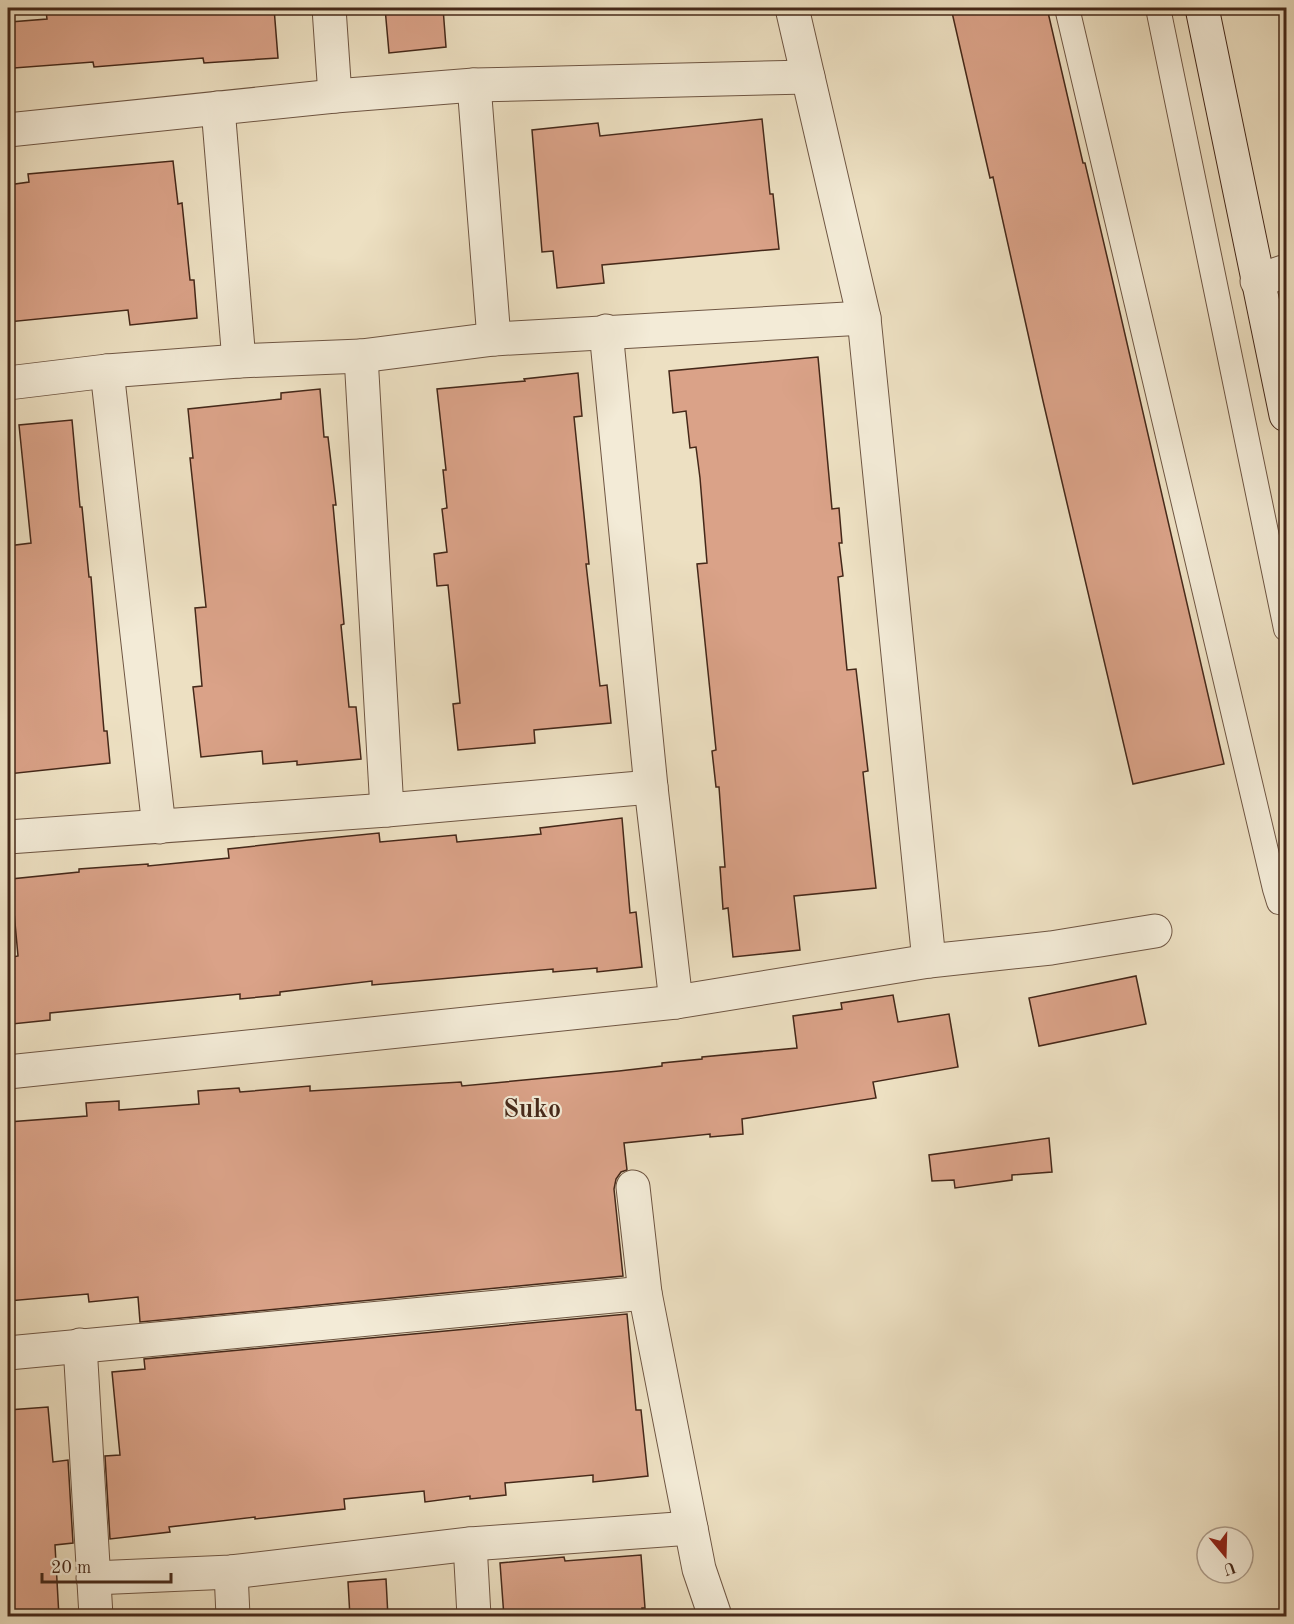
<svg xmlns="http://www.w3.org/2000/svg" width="1294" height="1624" font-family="'Old Standard TT',serif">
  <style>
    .building { fill: #daa288; stroke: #452819; stroke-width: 1.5 }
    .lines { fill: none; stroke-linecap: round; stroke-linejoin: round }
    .lane-casing { stroke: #6f5643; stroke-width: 26 }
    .street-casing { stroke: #6f5643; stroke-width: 35 }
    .secondary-casing { stroke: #452819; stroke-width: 35 }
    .lane { stroke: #f3ebd7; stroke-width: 24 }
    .street { stroke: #f3ebd7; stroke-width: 33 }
    .secondary { stroke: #f3ebd7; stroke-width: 33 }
    .labels { text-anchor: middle; stroke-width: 4.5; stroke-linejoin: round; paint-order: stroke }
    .quarter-label { font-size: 26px; font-weight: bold; fill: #452819; stroke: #f3ebd7 }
  </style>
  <rect width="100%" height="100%" fill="#ede0c2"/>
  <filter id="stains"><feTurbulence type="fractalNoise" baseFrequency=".00333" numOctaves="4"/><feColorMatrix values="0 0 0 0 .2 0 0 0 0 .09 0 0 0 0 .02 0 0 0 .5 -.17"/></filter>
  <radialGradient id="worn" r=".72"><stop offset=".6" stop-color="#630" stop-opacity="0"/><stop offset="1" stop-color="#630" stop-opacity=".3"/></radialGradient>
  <!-- building -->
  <g class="building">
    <path d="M82 8V14L148 8V11L183 8H274L278 58 204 63 203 58 94 67 93 62 14 68 10 22 47 19 46 11Z"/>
    <path d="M385 8H443L446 47 389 53Z"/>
    <path d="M951 8H1047L1083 163H1085L1109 265 1224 764 1133 784 1043 401 993 177 990 178Z"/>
    <path d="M762 119 770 194H773L779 249 602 265 604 283 557 288 553 251 542 252 532 130 598 123 600 136Z"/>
    <path d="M173 161 178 204 182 203 190 280H194L197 318 130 325 128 310 8 322V185L29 182 28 174Z"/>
    <path d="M818 357 832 509 839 508 842 543H839L843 576 838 577 847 670 856 669 868 771 863 772 876 888 794 896 800 950 733 957 728 908 723 909 720 867H725L719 787H716L712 751 716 750 697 564 707 563 700 478 696 447 690 448 686 411 673 413 669 371Z"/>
    <path d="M578 373 582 416 574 417 589 564H586L600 686 607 685 611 723 534 730 535 743 458 750 453 704 460 703 448 585 437 586 434 554 447 552 442 509 447 508 443 470H446L437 389 525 381 524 379Z"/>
    <path d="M320 389 324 437H328L336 505H333L344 624 341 625 349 707H356L361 759 297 765V761L263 764 262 751 201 757 193 687 202 686 195 608 206 607 190 458H193L188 409 281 399V393Z"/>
    <path d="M72 420 80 507H82L89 577H91L104 731H107L110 763 8 774V546L31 543 19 425Z"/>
    <path d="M622 818 630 913 636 912 642 967 597 972V968L553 972V969L372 985V981L280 992V995L240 999V994L50 1013V1020L12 1024 8 958 18 956 11 879 79 872V869L148 864V866L229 858 228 849 309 840 379 833 380 842 456 835 457 842 541 834 540 828Z"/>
    <path d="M1136 976 1146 1024 1039 1046 1029 998Z"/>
    <path d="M893 995 898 1022 949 1014 958 1067 873 1082 876 1098 742 1119 743 1134 710 1137V1134L624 1143 627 1170 621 1172 616 1179 614 1189 623 1276 140 1322 138 1297 89 1302 88 1294 8 1301V1122L87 1116 86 1103 119 1101V1110L199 1104 198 1091 239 1088 240 1092 310 1086V1091L461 1082 462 1086 619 1071 662 1066V1063L702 1059V1057L797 1048 793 1016 842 1009 841 1003Z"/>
    <path d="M1049 1138 1052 1172 1012 1175V1180L955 1188 954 1180 932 1181 929 1155Z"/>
    <path d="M627 1314 636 1410H641L648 1476 593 1482V1475L505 1483 506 1495 470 1499V1496L425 1502 424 1491 344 1499 345 1509 255 1519V1517L169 1527 170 1532 110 1539 105 1456 120 1455 112 1372 145 1369 144 1359Z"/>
    <path d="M48 1407 53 1462 68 1460 73 1543 55 1545 59 1617H8V1410Z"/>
    <path d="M641 1555 645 1608H642L643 1617H504L500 1563 564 1557 565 1561Z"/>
    <path d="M386 1579 388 1617H350L348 1582Z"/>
  </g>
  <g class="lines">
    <defs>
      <g id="lane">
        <path d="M1067 8 1275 889 1279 902 1286 903"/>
        <path d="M1158 8 1286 629"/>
      </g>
      <g id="street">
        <path d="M329 8 335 96"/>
        <path d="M792 8 864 318 929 961"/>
        <path d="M474 85 494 339"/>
        <path d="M218 108 239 361"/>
        <path d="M8 130 335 96 474 85 808 77"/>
        <path d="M1257 281 1286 271"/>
        <path d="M606 331 651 787 676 1002"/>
        <path d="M361 356 387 810"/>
        <path d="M107 371 159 827"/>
        <path d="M8 383 107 371 239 361 361 356 494 339 864 318"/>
        <path d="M8 837 387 810 651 787"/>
        <path d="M8 1072 676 1002 929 961 1051 948 1155 931"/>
        <path d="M633 1187 645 1293 699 1569 715 1616"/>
        <path d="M80 1345 96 1616"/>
        <path d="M8 1353 645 1293"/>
        <path d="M470 1544 474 1616"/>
        <path d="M231 1572 233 1616"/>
        <path d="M93 1578 231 1572 470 1544 691 1528"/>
      </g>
      <path id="secondary" d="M1202 8 1286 415"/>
    </defs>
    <!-- lane casing -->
    <use href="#lane" class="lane-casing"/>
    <!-- street casing -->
    <use href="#street" class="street-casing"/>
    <!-- secondary casing -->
    <use href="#secondary" class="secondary-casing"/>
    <!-- lane -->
    <use href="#lane" class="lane"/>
    <!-- street -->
    <use href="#street" class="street"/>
    <!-- secondary -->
    <use href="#secondary" class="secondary"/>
  </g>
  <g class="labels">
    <!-- quarter labels -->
    <g class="quarter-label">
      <text x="532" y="1117">Suko</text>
    </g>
  </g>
  <!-- margin -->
  <rect width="1294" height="1624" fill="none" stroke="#ede0c2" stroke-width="30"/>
  <rect x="9" y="9" width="1276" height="1606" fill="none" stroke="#452819" stroke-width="3"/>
  <rect x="15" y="15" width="1264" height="1594" fill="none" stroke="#452819" stroke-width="1.5"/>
  <!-- north arrow -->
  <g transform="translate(1225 1555) rotate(161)"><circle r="28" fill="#f3ebd7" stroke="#ad9d8b" stroke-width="1.5"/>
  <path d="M0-4.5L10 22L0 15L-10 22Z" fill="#8f2418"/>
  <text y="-9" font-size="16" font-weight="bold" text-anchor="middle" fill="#452819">U</text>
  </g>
  <!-- scale -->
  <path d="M42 1573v9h129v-9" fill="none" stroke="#452819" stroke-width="3"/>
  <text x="51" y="1573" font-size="18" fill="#452819" stroke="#f3ebd7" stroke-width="4.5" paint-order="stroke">20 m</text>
  <rect width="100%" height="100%" filter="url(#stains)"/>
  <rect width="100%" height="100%" fill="url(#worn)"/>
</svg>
